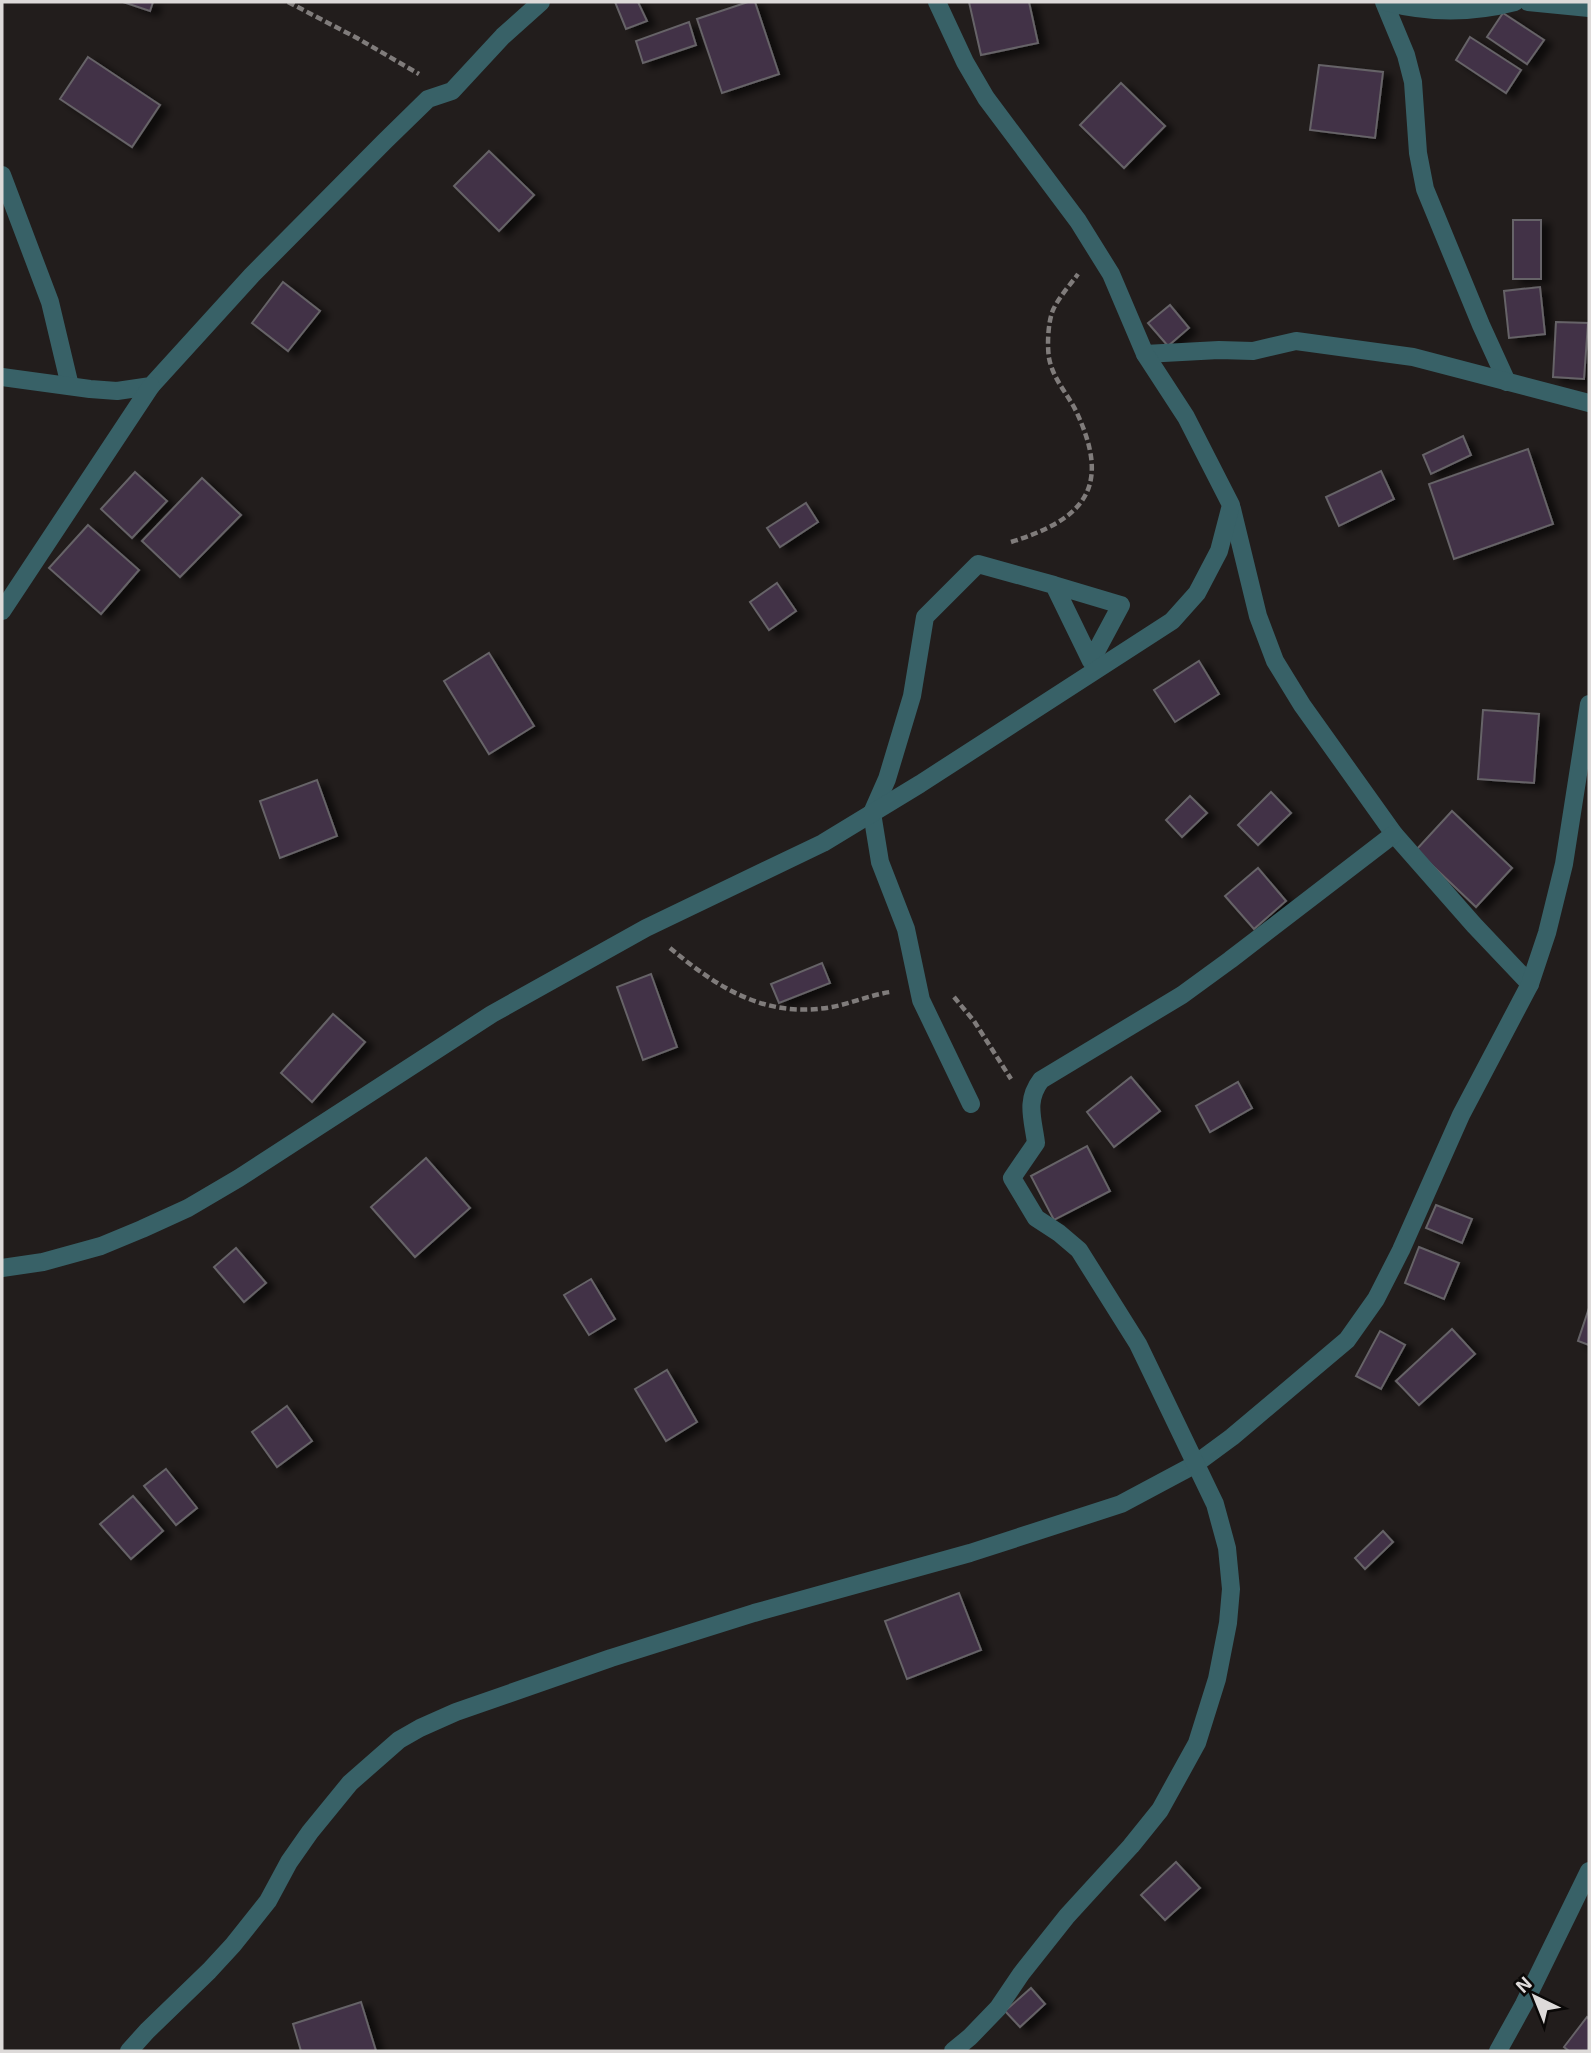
<svg xmlns="http://www.w3.org/2000/svg" width="1591" height="2053" font-family="'Exo 2',sans-serif">
  <style>
    .building { fill: #423146; stroke: #666367; stroke-width: 2; filter: url(#shadow) }
    .lines { fill: none; stroke-linecap: round; stroke-linejoin: round }
    .path { stroke: #807c7b; stroke-width: 4.5; stroke-dasharray: 7 3.5; stroke-linecap: butt }
    .street { stroke: #386167; stroke-width: 18 }
  </style>
  <defs>
    <filter id="shadow"><feDropShadow dx="8" dy="4.5" stdDeviation="3.5" flood-color="#0009"/></filter>
  </defs>
  <rect width="100%" height="100%" fill="#221d1c"/>
  <!-- building -->
  <g class="building">
    <path d="M123 2H153L150 11Z"/>
    <path d="M615 2H638L647 21 626 29Z"/>
    <path d="M748 2H755L779 74 722 93 697 19Z"/>
    <path d="M969 2H1029L1038 43 981 55Z"/>
    <path d="M1503 13 1544 40 1527 64 1487 37Z"/>
    <path d="M689 22 696 45 643 63 636 41Z"/>
    <path d="M1470 37 1521 70 1506 93 1456 60Z"/>
    <path d="M88 57 160 105 132 147 60 99Z"/>
    <path d="M1319 65 1383 72 1375 138 1310 130Z"/>
    <path d="M1121 83 1165 126 1124 168 1080 125Z"/>
    <path d="M489 151 534 195 499 231 454 186Z"/>
    <rect x="1513" y="220" width="28" height="59"/>
    <path d="M283 282 320 311 288 351 252 323Z"/>
    <path d="M1540 287 1545 334 1509 338 1504 291Z"/>
    <path d="M1170 305 1189 328 1168 346 1148 323Z"/>
    <path d="M1556 322 1588 323 1584 379 1553 377Z"/>
    <path d="M1463 436 1471 455 1431 474 1423 455Z"/>
    <path d="M1528 449 1553 524 1454 559 1429 484Z"/>
    <path d="M1381 471 1394 499 1339 526 1326 497Z"/>
    <path d="M135 472 167 501 132 538 101 509Z"/>
    <path d="M202 478 241 515 180 577 142 541Z"/>
    <path d="M806 503 818 522 780 547 767 528Z"/>
    <path d="M88 525 139 570 101 614 49 568Z"/>
    <path d="M777 583 796 611 769 630 750 602Z"/>
    <path d="M489 653 534 726 489 754 444 681Z"/>
    <path d="M1199 661 1219 694 1175 722 1154 690Z"/>
    <path d="M1483 710 1539 714 1534 783 1478 779Z"/>
    <path d="M317 780 337 836 280 858 260 801Z"/>
    <path d="M1271 792 1291 813 1258 845 1238 825Z"/>
    <path d="M1190 796 1207 813 1182 837 1166 820Z"/>
    <path d="M1452 811 1512 868 1476 907 1416 850Z"/>
    <path d="M1258 868 1286 901 1254 929 1225 896Z"/>
    <path d="M822 963 830 983 779 1003 771 984Z"/>
    <path d="M651 974 677 1047 643 1060 617 987Z"/>
    <path d="M333 1014 365 1042 312 1102 281 1073Z"/>
    <path d="M1131 1077 1160 1111 1114 1147 1087 1112Z"/>
    <path d="M1238 1082 1252 1108 1210 1132 1196 1106Z"/>
    <path d="M1087 1146 1110 1191 1054 1220 1031 1176Z"/>
    <path d="M426 1158 470 1208 415 1257 371 1207Z"/>
    <path d="M1436 1205 1472 1219 1462 1243 1426 1228Z"/>
    <path d="M1419 1247 1459 1263 1444 1299 1405 1283Z"/>
    <path d="M236 1248 266 1283 244 1302 214 1267Z"/>
    <path d="M591 1279 615 1319 589 1335 564 1295Z"/>
    <path d="M1589 1308V1345L1578 1341Z"/>
    <path d="M1452 1329 1475 1354 1419 1405 1396 1381Z"/>
    <path d="M1380 1331 1405 1345 1381 1389 1356 1376Z"/>
    <path d="M667 1370 697 1422 666 1441 635 1389Z"/>
    <path d="M287 1406 312 1441 277 1467 252 1432Z"/>
    <path d="M166 1469 197 1508 176 1525 144 1486Z"/>
    <path d="M133 1496 163 1531 131 1559 100 1524Z"/>
    <path d="M1383 1531 1393 1542 1365 1569 1355 1558Z"/>
    <path d="M959 1593 981 1650 907 1679 885 1621Z"/>
    <path d="M1176 1862 1200 1888 1165 1920 1141 1895Z"/>
    <path d="M1031 1988 1045 2004 1020 2027 1005 2011Z"/>
    <path d="M361 2002 376 2051H301L293 2024Z"/>
    <path d="M1587 2017 1589 2019V2051H1569L1564 2047Z"/>
  </g>
  <g class="lines">
    <!-- path -->
    <g class="path">
      <path d="M288 2 357 38 419 74"/>
      <path d="M1011 542C1085 519 1112 487 1076 411 1067 393 1053 379 1049 358 1047 345 1048 322 1053 310 1059 297 1070 285 1078 274"/>
      <path d="M670 948C718 988 766 1019 832 1007 852 1003 871 995 890 992"/>
      <path d="M954 997 974 1021 1011 1079"/>
    </g>
    <!-- street -->
    <g class="street">
      <path d="M1384 2 1406 55 1413 82 1418 153 1425 189 1481 325 1507 382"/>
      <path d="M1386 2C1428 13 1473 13 1515 2"/>
      <path d="M1528 2 1589 8"/>
      <path d="M2 175 50 302 70 386"/>
      <path d="M1145 354 1219 350 1253 351 1296 341 1413 357 1589 403"/>
      <path d="M2 377 90 389 117 391 151 386 252 275 385 141 428 99 452 91 503 36 541 2"/>
      <path d="M1232 509 1258 616 1275 661 1302 705 1394 834 1474 925 1530 984"/>
      <path d="M2 611 151 386"/>
      <path d="M971 1104 921 1000 906 929 880 862 872 813 887 779 912 696 925 617 978 564 1054 585 1091 661 1121 605 1054 585"/>
      <path d="M2 1268 43 1262 101 1246 142 1229 188 1208 239 1178 492 1014 646 928 823 843 920 784 1172 621 1197 593 1219 551 1231 505 1186 417 1145 354 1111 274 1078 221 986 98 965 62 937 2"/>
      <path d="M129 2051 147 2031 209 1971 233 1945 268 1901 289 1862 310 1832 350 1783 399 1740 420 1728 456 1712 611 1658 754 1613 970 1553 1121 1504 1194 1465 1232 1437 1347 1340 1376 1299 1401 1250 1461 1115 1530 984 1547 933 1564 864 1589 704"/>
      <path d="M953 2051 970 2037 998 2008 1021 1974 1067 1916 1131 1846 1160 1810 1197 1743 1217 1679 1228 1623 1231 1589 1227 1548 1215 1504 1138 1344 1079 1250 1059 1233 1036 1218 1012 1178 1036 1143C1033 1119 1025 1101 1041 1080L1182 995 1230 960 1394 834"/>
      <path d="M1498 2051 1524 2004 1589 1871"/>
    </g>
  </g>
  <!-- border -->
  <rect width="1591" height="2053" fill="none" stroke="#dddad9" stroke-width="7"/>
  <!-- north arrow -->
  <g transform="translate(1535 1997) rotate(317)" stroke="#0a0807" stroke-width="5" paint-order="stroke">
  <path d="M0-5L12 26L0 18L-12 26Z" fill="#dddad9"/>
  <text y="-10" font-size="19" font-weight="bold" text-anchor="middle" fill="#dddad9">N</text>
  </g>
</svg>
